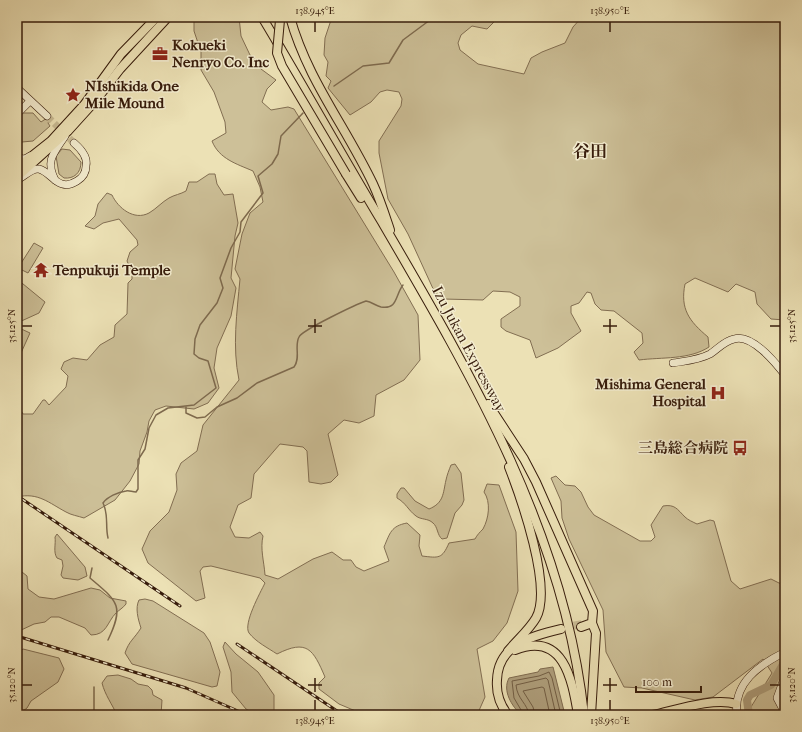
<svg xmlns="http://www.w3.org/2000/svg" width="802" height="732" font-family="'IM FELL French Canon','Noto Serif JP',serif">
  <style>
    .green { fill: #cdc098; stroke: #826e52 }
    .water { fill: #ae9e7b; stroke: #7e6a4e }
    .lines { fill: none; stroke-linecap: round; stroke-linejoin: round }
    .shore { stroke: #725d43; stroke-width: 1 }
    .stream { stroke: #7e6a4e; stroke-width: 1.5 }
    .river { stroke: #ae9e7b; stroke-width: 8 }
    .secondary-tunnel { stroke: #c8ba93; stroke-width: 7; stroke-dasharray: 7 3.5; stroke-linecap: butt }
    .highway-tunnel { stroke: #c8ba93; stroke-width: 8; stroke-dasharray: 8 4; stroke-linecap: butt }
    .secondary-casing { stroke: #371c0b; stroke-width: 8 }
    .highway-casing { stroke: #371c0b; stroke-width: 10 }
    .secondary { stroke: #f3eccf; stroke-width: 7 }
    .highway { stroke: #ece1b5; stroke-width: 8 }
    .rail-casing { stroke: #371c0b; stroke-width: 3 }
    .rail { stroke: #f3eccf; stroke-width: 1.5; stroke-dasharray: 4.5; stroke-linecap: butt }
    .highway-bridge-casing { stroke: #371c0b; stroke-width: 10; stroke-linecap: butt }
    .highway-bridge { stroke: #ece1b5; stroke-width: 8 }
    .ticks { fill: none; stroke: #371c0b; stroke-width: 1.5 }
    .labels { text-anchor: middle; stroke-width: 3; stroke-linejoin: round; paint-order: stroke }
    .poi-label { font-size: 15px; font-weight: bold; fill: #371c0b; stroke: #f3eccf; text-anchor: start }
    .street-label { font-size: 15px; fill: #371c0b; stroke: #f3eccf }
    .quarter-label { font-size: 17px; font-weight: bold; fill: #371c0b; stroke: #f3eccf }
    .neatline { fill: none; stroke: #371c0b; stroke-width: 1.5 }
    .ticks-label { font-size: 10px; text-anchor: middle; fill: #371c0b }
  </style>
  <rect width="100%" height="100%" fill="#ece1b5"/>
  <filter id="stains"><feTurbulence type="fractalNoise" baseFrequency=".005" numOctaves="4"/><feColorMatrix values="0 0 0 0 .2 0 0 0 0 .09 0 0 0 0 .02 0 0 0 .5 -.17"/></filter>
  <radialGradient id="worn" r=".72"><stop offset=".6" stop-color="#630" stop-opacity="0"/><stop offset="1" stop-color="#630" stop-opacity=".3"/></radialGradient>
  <!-- green -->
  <g class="green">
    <path d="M194 17H239L241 36 250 55 256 60 261 69 276 80 267 89 262 102 271 110 288 107 294 109 394 272 418 315 420 360 404 380 376 395 374 416 359 423 344 420 328 434 338 475 331 482 321 484 309 482 307 451 303 447 280 444 254 474 251 498 238 505 230 527 235 537 249 538 260 532 263 536C260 549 264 561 265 575L278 579 313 559 332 552 343 560H351L356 567 364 571 389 561 384 547C390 533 391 526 407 523L420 535 419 546 422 556C439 558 442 559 449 543L475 539C477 535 480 532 483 529 489 518 491 502 484 492L487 484 499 485 516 532 518 591 507 623 493 641 477 649 485 697 477 715H365L339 704 319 689V683L325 677C313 649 307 639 277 654 268 648 256 642 249 633 243 624 260 593 265 583L260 578 211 566 203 567 200 571 205 598 196 601 148 563 142 549 150 531 169 512 177 490 176 474 181 463 197 451 203 425 239 380C232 347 237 312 240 279L235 269 242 234 250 213 263 202 260 187 253 171C237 164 219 159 212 141L226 133 225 122 214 92 201 70V52L194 31Z"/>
    <path d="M332 17H499L487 29 472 26 461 35 458 43 460 50 478 64 524 74 531 58 542 52 565 43 573 27 582 17H785V320L771 319 757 304 755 292 736 284 728 292 695 278 685 284C680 309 689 321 708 337L709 347C689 360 662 357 639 360L634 352 643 343 642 333 614 311 601 310 595 304 591 293 587 292 579 303 571 306V313L581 331 558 348 536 358 530 340 506 331 501 327V319L520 306V297L510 292 493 291 483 300 443 299 435 293 408 234 388 199 379 153V141L401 106 402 99 399 92 387 90 380 92 371 102 350 115 328 88 331 81 326 76 328 62 324 55 325 38Z"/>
    <path d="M23 113H33L41 122 47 118 49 121 48 123 50 126 33 141 22 142 17 145V119Z"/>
    <path d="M62 149 70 150 81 162C81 173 74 179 64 178L59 174 56 156Z"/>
    <path d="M209 174H215L217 184 224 195 233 194 238 223 235 236 231 278 236 288 231 316 217 348 214 368 219 388 208 403 194 409 166 406 155 410 149 421 147 432 140 451 139 464 130 481 115 500 84 518C78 516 71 515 66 512 49 503 38 492 17 497V399L19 400V407L23 414H33L43 400H45L49 405 66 387 68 376 61 369 64 362 73 358 87 360 100 345 114 337 115 325 127 314 128 283 132 279V272L127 261 130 252 138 245 137 240 119 219 103 223 94 229 85 226 95 216 98 204 107 193 112 195C118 208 134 221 149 213 156 209 162 202 169 198 174 195 181 194 186 191L189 182H197Z"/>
    <path d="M34 243 43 248 28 273 18 268Z"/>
    <path d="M17 279 45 302 39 313 17 323Z"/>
    <path d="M17 327 30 333 21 353 17 351Z"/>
    <path d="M455 464 461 473 464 500 462 505 455 513 447 538 442 539C437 535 438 527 433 523 428 518 421 520 416 516 408 510 406 503 397 498V494L401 488H404L415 501 429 509C444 503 443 493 446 480 447 475 449 470 451 465Z"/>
    <path d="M556 476 565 485 575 486 581 492 588 507 594 515 640 541H651L655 537 651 525 663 506C675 504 677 509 685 517 688 520 693 522 697 524L710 520 714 521 731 581 740 589 771 579 785 586V715H746L772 673 763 659 713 697 695 700 642 688 624 687 606 652 603 610 569 539 562 518 561 501 551 478Z"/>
    <path d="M57 534 85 567 87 576 78 580 63 578 61 575 63 566 62 560 57 558C53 552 56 544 55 537Z"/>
    <path d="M17 568 27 576 28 589 39 597 54 599 91 588 100 590 110 598 126 601V604C123 608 119 610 116 613 107 622 107 635 91 635L85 628 59 617H51L45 622 34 624 17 632Z"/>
    <path d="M145 599 153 601 204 633 210 642 220 672 217 686 212 687 132 664 125 653C129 641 134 639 141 628 138 619 135 608 139 600Z"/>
    <path d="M225 642 236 654 258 672 265 682 274 695V714L256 715 246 709 232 692 231 672 223 647Z"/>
    <path d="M23 649 59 658 64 669 58 682 31 701 27 708 23 711 22 715H17V679L19 673 17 654Z"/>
    <path d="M118 675 131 679 138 684 148 686 152 690 153 695 162 700 161 715H117C112 704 105 695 102 683L107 676Z"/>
  </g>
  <!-- water -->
  <path class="water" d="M553 667 565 715H521C512 706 502 691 509 678L538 672 540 669Z"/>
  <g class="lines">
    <!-- shore -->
    <g class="shore">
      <path d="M524 715 514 698 512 681 539 676 549 672 552 678 561 715"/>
      <path d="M529 715C528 704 517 699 516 685L546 678 548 680 556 715"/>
      <path d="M535 715 533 707 523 691 542 687 544 688 550 715"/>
    </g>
    <!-- stream -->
    <g class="stream">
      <path d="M334 86 363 66 389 63 403 40 434 17"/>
      <path d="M186 407V413L197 418 205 417 217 407 237 398 257 383 294 367C301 358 294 346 299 337 302 330 357 304 366 301 372 302 376 306 381 307 398 310 395 295 403 285"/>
      <path d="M108 538C105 526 109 515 103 503 107 497 118 492 126 491 129 490 132 492 136 492L138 489V460L145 449 149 428 156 415 168 408 194 405 216 388 208 361 199 358 194 354 195 339 200 325 217 303 223 288 220 278 231 248 240 232 241 222 263 193 258 176 272 164 278 154 281 136 303 113"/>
      <path d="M92 568 90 578C117 601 125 605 108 640"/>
      <path d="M94 715V687"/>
    </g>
    <!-- river -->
    <path class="river" d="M749 715 747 700 750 695 771 685 785 661"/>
    <!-- secondary-tunnel -->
    <path class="secondary-tunnel" d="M47 116 74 143"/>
    <!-- highway-tunnel -->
    <path class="highway-tunnel" d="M562 628 582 624"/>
    <defs>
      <g id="secondary">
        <path d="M17 88 47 116"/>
        <path d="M17 114 30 101"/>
        <path d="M17 158 25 159 30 156"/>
        <path d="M17 180C24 177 31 168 39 169 52 172 58 193 77 181 82 178 86 173 86 166 88 157 81 149 74 143"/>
        <path d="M55 180C45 160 54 153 65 136"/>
        <path d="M673 363C685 361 699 360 710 354 718 349 724 341 734 339 751 333 775 362 785 375"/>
        <path d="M785 676 777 698 785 713"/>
        <path d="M737 715C733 683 759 665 785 652"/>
      </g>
      <g id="highway">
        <path d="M262 17C303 85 341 154 382 222 472 376 565 534 584 715"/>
        <path d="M290 17C307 79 346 127 373 184 380 199 385 215 390 230"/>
        <path d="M17 168 51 141 84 105 121 54 157 17"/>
        <path d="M346 174 361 198"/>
        <path d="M17 177 68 131 97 99 120 69 168 17"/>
        <path d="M488 404 524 459 536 482 593 611 592 623 581 627"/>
        <path d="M515 650C563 631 572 678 578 715"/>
        <path d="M508 651C517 640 529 630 536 618 553 588 521 498 509 467"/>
        <path d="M508 715C500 705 496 693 497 680 498 644 532 636 561 629"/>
        <path d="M591 715 596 633 592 623"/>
        <path d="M653 715C676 710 714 697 736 704"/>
      </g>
    </defs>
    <!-- secondary casing -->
    <use href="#secondary" class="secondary-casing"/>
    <!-- highway casing -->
    <use href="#highway" class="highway-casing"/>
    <!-- secondary -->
    <use href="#secondary" class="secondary"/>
    <!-- highway -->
    <use href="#highway" class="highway"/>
    <defs>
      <g id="rail">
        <path d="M22 499 180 606"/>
        <path d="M17 636 186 688 247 715"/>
        <path d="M237 644 343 715"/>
      </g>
    </defs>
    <!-- rail casing -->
    <use href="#rail" class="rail-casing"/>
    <!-- rail -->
    <use href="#rail" class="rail"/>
    <defs>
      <path id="highway-bridge" d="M280 20 277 53 282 66 346 174"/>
    </defs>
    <!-- highway-bridge casing -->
    <use href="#highway-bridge" class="highway-bridge-casing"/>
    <!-- highway-bridge -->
    <use href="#highway-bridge" class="highway-bridge"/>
  </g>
  <!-- ticks -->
  <path class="ticks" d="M315 22V32M610 22V32M315 319V333M610 319V333M22 326H32M308 326H322M603 326H617M770 326H780M315 678V692M610 678V692M22 685H32M308 685H322M603 685H617M770 685H780M315 700V710M610 700V710"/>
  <!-- icons -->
  <defs>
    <symbol id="office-bare" viewBox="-9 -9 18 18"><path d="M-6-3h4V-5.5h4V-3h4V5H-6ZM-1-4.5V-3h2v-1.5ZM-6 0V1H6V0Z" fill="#8f2418" stroke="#f3eccf" stroke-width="2.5" paint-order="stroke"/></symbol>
    <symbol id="sight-bare" viewBox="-9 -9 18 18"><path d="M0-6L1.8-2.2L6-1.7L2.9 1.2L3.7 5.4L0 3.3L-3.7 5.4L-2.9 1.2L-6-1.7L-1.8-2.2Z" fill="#8f2418" stroke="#f3eccf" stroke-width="2.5" paint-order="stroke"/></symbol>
    <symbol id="temple-bare" viewBox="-9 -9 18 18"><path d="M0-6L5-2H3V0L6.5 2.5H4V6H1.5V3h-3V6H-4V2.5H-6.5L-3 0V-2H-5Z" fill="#8f2418" stroke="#f3eccf" stroke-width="2.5" paint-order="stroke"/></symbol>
    <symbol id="hospital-bare" viewBox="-9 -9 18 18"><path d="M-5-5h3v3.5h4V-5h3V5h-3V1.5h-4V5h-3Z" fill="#8f2418" stroke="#f3eccf" stroke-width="2.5" paint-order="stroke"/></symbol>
    <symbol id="bus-bare" viewBox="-9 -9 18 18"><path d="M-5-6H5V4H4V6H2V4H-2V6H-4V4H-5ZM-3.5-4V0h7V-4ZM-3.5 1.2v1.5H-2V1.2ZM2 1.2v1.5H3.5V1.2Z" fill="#8f2418" stroke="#f3eccf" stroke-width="2.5" paint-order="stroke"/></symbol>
  </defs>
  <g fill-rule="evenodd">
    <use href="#office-bare" x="149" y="43" width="22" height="22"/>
    <use href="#sight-bare" x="62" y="84" width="22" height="22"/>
    <use href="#temple-bare" x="30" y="259" width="22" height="22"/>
    <use href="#hospital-bare" x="707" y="382" width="22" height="22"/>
    <use href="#bus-bare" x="729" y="437" width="22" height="22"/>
  </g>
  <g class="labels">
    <!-- poi labels -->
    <g class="poi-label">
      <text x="172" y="50">Kokueki<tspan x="172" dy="17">Nenryo Co. Inc</tspan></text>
      <text x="85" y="91">NIshikida One<tspan x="85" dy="17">Mile Mound</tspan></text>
      <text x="53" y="275">Tenpukuji Temple</text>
      <text x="706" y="389" text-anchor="end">Mishima General<tspan x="706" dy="17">Hospital</tspan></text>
      <text x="728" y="453" text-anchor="end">三島総合病院</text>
    </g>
    <!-- street labels -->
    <g class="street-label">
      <text transform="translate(469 349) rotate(62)" y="5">Izu Jukan Expressway</text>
    </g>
    <!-- quarter labels -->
    <g class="quarter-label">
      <text x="590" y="157">谷田</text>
    </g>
  </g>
  <!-- margin -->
  <rect width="802" height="732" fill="none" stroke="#ece1b5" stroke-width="44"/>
  <!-- scale -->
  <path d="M636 686v6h65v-6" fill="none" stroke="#371c0b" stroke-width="2"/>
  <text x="642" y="686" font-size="12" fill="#371c0b" stroke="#f3eccf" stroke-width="3" paint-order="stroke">100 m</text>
  <rect x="22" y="22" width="758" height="688" class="neatline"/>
  <g class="ticks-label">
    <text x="315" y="14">138.945°E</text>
    <text x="610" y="14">138.950°E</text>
    <text transform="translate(11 326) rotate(-90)" y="4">35.125°N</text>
    <text transform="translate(791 326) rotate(-90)" y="4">35.125°N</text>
    <text transform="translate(11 685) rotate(-90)" y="4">35.120°N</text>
    <text transform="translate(791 685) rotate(-90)" y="4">35.120°N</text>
    <text x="315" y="724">138.945°E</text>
    <text x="610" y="724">138.950°E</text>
  </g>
  <rect width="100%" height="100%" filter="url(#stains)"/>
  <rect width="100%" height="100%" fill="url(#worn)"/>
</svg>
